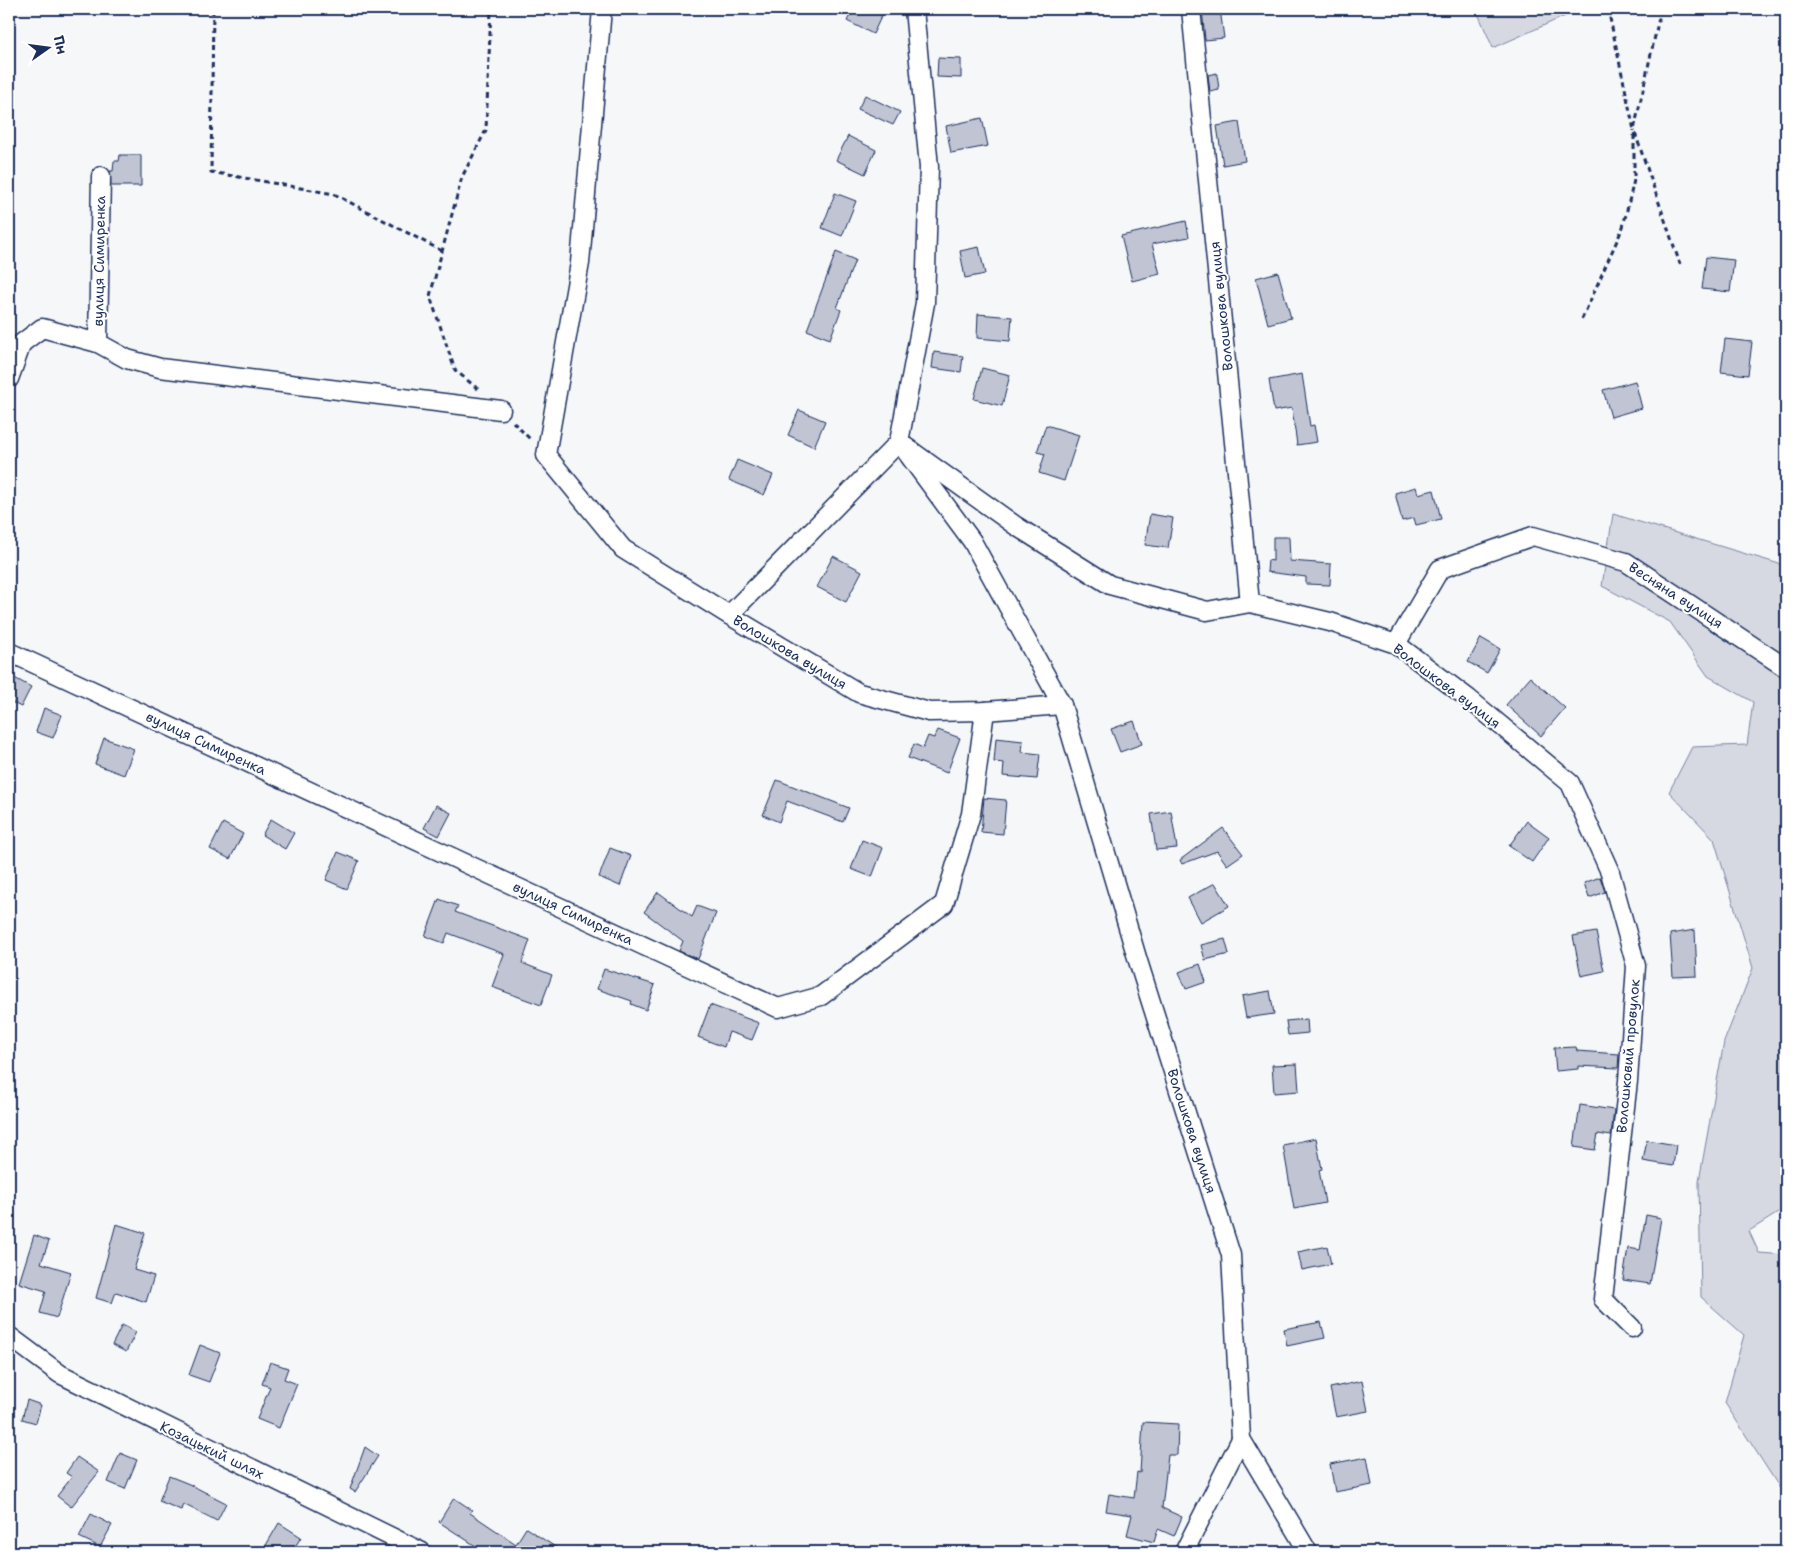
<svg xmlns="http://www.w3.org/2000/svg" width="1795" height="1561" font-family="'Shantell Sans',sans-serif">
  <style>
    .green { fill: #d6d9e2; stroke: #7884a0 }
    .building { fill: #c0c4d3; stroke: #1b2f5e }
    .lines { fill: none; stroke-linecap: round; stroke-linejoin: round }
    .minor-casing { stroke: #1b2f5e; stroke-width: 21 }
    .path { stroke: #1b2f5e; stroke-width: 3; stroke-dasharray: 5 4; stroke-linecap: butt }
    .minor { stroke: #fff; stroke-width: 18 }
    .labels { text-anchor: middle; stroke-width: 4; stroke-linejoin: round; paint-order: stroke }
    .street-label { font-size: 14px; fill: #1b2f5e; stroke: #fff }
  </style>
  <rect width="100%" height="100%" fill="#f6f7f9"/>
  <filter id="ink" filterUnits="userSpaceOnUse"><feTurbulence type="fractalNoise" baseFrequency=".02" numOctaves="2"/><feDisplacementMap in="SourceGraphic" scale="10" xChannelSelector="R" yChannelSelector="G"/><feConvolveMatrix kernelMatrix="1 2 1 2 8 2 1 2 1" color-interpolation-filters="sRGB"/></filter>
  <g filter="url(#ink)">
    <!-- green -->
    <g class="green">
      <path d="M1476 9H1581L1493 48Z"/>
      <path d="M1613 514 1786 566V1208L1749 1231 1759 1253 1786 1255V1481L1783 1493 1725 1403 1744 1335 1701 1297 1699 1181 1724 1042 1753 968 1714 839 1669 792 1692 747 1747 745 1753 702 1708 676 1670 622 1602 586Z"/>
    </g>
    <!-- building -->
    <g class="building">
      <path d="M853 9H869L882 15 873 34 847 21Z"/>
      <path d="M1202 9H1220L1224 38 1205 40Z"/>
      <path d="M938 58 961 59V78L937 77Z"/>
      <path d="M1217 73 1219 90 1210 92 1208 75Z"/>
      <path d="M865 95 900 112 893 125 858 109Z"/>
      <path d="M982 118 988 146 951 153 946 126Z"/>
      <path d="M1239 122 1245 161 1223 165 1217 126Z"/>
      <path d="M848 136 876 150 865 174 836 160Z"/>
      <path d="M120 155H141V186H111L110 171H113L114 161H119Z"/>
      <path d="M835 193 856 201 842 236 822 228Z"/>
      <path d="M1186 221 1189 237 1152 244 1160 274 1132 281 1121 236Z"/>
      <path d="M979 247 985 274 965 278 960 251Z"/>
      <path d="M836 252 855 260 837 308 841 310 830 339 807 330Z"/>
      <path d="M1706 257 1734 260 1730 292 1702 289Z"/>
      <path d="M1278 272 1291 318 1268 324 1256 278Z"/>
      <path d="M978 314 1012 317 1010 341 977 338Z"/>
      <path d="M1725 339 1752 342 1748 375 1721 372Z"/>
      <path d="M934 352 963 356 961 372 932 368Z"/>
      <path d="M982 368 1010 375 1002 406 974 399Z"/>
      <path d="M1302 374 1310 426 1314 425 1317 442 1297 445 1292 408 1274 411 1269 380Z"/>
      <path d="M1635 381 1642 408 1611 417 1603 390Z"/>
      <path d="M799 410 825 421 814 447 788 435Z"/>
      <path d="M1046 425 1079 435 1064 481 1039 473 1045 454 1037 452Z"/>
      <path d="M737 460 773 475 764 495 729 480Z"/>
      <path d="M1416 487 1418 494 1434 490 1441 519 1416 525 1414 518 1402 521 1395 493Z"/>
      <path d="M1150 514 1173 518 1168 548 1145 545Z"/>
      <path d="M1273 537H1289L1290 561 1331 564 1330 585 1306 584V577L1267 572 1268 560 1273 561Z"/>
      <path d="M833 556 862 571 846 602 817 587Z"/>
      <path d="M1481 638 1500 649 1487 673 1468 662Z"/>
      <path d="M9 675 31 687 21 707 9 701Z"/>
      <path d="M1530 677 1565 708 1541 736 1506 705Z"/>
      <path d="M44 708 62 715 53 738 36 732Z"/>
      <path d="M1134 721 1142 744 1120 752 1111 729Z"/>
      <path d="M938 730 960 738 947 773 908 758 914 744 923 748 928 736 934 738Z"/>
      <path d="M104 738 134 749 124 775 95 764Z"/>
      <path d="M996 738 1023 741 1022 752 1040 754 1037 779 1003 776 1004 763 994 762Z"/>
      <path d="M777 780 849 808 843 822 787 801 779 822 763 815Z"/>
      <path d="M984 798 1006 800 1003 834 981 832Z"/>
      <path d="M436 805 451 813 439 836 424 828Z"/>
      <path d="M1171 811 1177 848 1156 850 1151 814Z"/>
      <path d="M271 819 294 833 285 849 262 835Z"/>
      <path d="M1527 821 1549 837 1532 862 1509 846Z"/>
      <path d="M223 823 243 834 230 859 210 849Z"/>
      <path d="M1223 828 1243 854 1227 865 1217 851 1182 864 1180 860Z"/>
      <path d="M862 840 883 848 872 877 851 869Z"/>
      <path d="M610 848 631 856 620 886 599 877Z"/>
      <path d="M338 852 359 861 347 889 326 880Z"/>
      <path d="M1600 877 1605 892 1589 898 1584 883Z"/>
      <path d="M1215 883 1229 906 1201 922 1188 898Z"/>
      <path d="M658 892 692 917 697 906 716 913 698 959 679 951 683 941 644 912Z"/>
      <path d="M439 899 458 906 455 912 530 940 522 963 552 975 541 1005 492 987 504 954 448 933 444 943 425 936Z"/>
      <path d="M1695 930 1697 976 1673 977 1670 934Z"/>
      <path d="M1596 932 1604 971 1581 976 1573 936Z"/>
      <path d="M1225 939 1229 954 1205 960 1201 945Z"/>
      <path d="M1200 964 1206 982 1186 989 1179 972Z"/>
      <path d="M604 969 655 985 646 1010 631 1004 632 1001 597 989Z"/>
      <path d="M1270 991 1274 1014 1246 1018 1242 996Z"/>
      <path d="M710 1005 759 1023 752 1040 729 1032 724 1047 698 1037Z"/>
      <path d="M1307 1019 1308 1033 1288 1035 1286 1021Z"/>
      <path d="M1576 1047 1577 1051 1619 1054 1618 1068 1578 1066V1069L1556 1071 1554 1048Z"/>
      <path d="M1297 1064 1299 1091 1274 1093 1272 1065Z"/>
      <path d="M1580 1105 1614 1110 1611 1136 1598 1134 1595 1150 1574 1147Z"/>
      <path d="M1316 1138 1322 1169 1319 1170 1325 1203 1294 1209 1283 1145Z"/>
      <path d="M1647 1140 1676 1145 1673 1166 1643 1161Z"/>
      <path d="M1646 1215 1661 1218 1650 1284 1623 1280 1628 1248 1640 1250Z"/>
      <path d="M116 1224 145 1233 134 1270 154 1276 146 1302 116 1292 112 1303 96 1298Z"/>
      <path d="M34 1235 49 1241 41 1263 71 1272 57 1318 40 1313 46 1291 19 1283Z"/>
      <path d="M1327 1246 1331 1264 1302 1270 1298 1252Z"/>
      <path d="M1321 1322 1325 1338 1287 1346 1284 1329Z"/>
      <path d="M122 1325 136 1332 126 1352 112 1345Z"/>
      <path d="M200 1345 220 1353 209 1382 189 1375Z"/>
      <path d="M270 1362 288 1368 284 1379 297 1384 279 1428 257 1419 270 1387 262 1384Z"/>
      <path d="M1362 1381 1368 1411 1336 1417 1330 1388Z"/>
      <path d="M27 1400 41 1405 36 1423 22 1419Z"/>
      <path d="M1143 1422 1178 1424 1177 1455H1168L1162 1508 1182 1517 1174 1536 1158 1529 1154 1542 1127 1535 1132 1515 1106 1511 1109 1494 1134 1498 1137 1472 1140 1473Z"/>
      <path d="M365 1447 378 1456 355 1492 350 1489Z"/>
      <path d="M120 1453 137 1460 125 1489 108 1482Z"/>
      <path d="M77 1457 99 1472 71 1507 57 1496 72 1477 66 1473Z"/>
      <path d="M1367 1457 1372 1485 1335 1492 1330 1464Z"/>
      <path d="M169 1476 189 1484 226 1503 217 1521 183 1504 181 1510 159 1501Z"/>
      <path d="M454 1498 472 1510 470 1513 516 1544 526 1528 563 1552H485L439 1522Z"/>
      <path d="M91 1514 112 1525 100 1547 79 1537Z"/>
      <path d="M279 1523 301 1537 292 1552H262Z"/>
    </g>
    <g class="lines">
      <defs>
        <g id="minor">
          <path d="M602 9 580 263 546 455 623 549 729 615"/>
          <path d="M914 9 929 167 925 303 899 442 972 541 1062 705 1138 961 1231 1255 1241 1439 1308 1552"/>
          <path d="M1191 9 1250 603"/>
          <path d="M98 343 127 359 160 368 501 410"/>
          <path d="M9 379 22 343 42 328 98 343 101 176"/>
          <path d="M1396 644 1440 569 1533 536 1626 562 1786 668"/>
          <path d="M9 652 778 1008 821 996 944 904 971 814 985 711"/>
          <path d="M1062 705 985 711 929 712 859 693 729 615 899 442 1016 526 1110 585 1207 611 1250 603 1330 622 1396 644 1469 699 1570 783 1610 872 1636 966 1628 1081 1603 1299 1632 1328"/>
          <path d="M9 1336 60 1374 422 1552"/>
          <path d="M1184 1552 1241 1439"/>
        </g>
      </defs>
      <!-- minor casing -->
      <use href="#minor" class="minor-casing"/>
      <!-- path -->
      <g class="path">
        <path d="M213 9 211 172 334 194 442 251"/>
        <path d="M1608 9 1634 130 1661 9"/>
        <path d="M1635 133 1680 264"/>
        <path d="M1582 319 1623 227 1634 180V130"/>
        <path d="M478 389 455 370 430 296 462 177 486 130 491 9"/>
        <path d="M513 422 530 439"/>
      </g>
      <!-- minor -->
      <use href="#minor" class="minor"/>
    </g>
  </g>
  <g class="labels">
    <!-- street labels -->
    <g class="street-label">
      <text transform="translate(99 261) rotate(-89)" y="5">вулиця Симиренка</text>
      <text transform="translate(1221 306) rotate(-96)" y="5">Волошкова вулиця</text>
      <text transform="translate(1676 595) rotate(33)" y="5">Весняна вулиця</text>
      <text transform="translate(790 652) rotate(31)" y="5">Волошкова вулиця</text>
      <text transform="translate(1447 686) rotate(37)" y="5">Волошкова вулиця</text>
      <text transform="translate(206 743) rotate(25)" y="5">вулиця Симиренка</text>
      <text transform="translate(573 913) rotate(25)" y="5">вулиця Симиренка</text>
      <text transform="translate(1628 1056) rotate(-85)" y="5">Волошковий провулок</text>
      <text transform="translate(1192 1131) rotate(72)" y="5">Волошкова вулиця</text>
      <text transform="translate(212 1450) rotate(26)" y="5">Козацький шлях</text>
    </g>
  </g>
  <!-- margin -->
  <rect width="1795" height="1561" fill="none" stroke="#fff" stroke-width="30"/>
  <rect x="15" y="15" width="1765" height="1531" fill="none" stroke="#1b2f5e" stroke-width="2" filter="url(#ink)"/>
  <!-- north arrow -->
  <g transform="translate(48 48) rotate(76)" stroke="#ffffff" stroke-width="4" paint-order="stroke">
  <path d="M0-4L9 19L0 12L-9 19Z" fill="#1b2f5e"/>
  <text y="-8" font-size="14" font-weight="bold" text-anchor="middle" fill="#1b2f5e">Пн</text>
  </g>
</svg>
